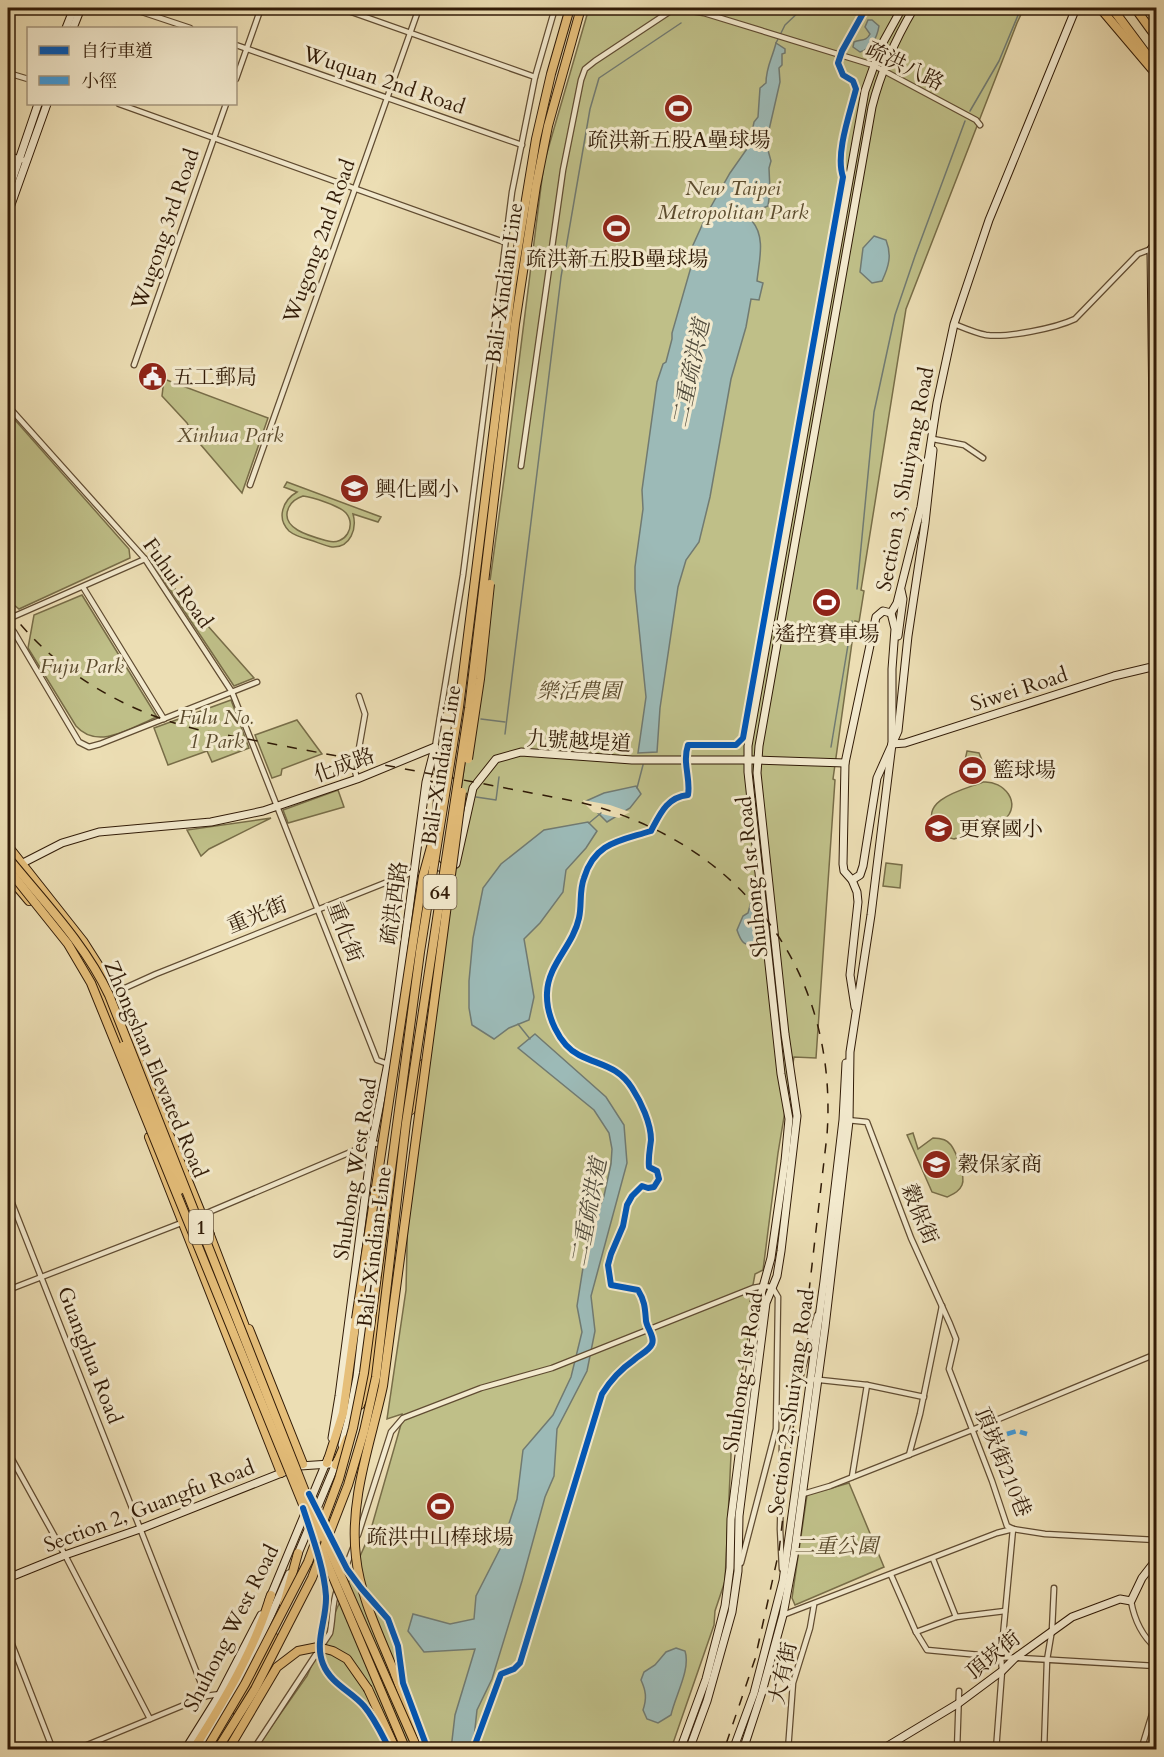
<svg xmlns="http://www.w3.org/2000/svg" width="1164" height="1757" font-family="Cardo,'Noto Serif TC',serif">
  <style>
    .green { fill: #bfbf88; stroke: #786d48; stroke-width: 1.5; fill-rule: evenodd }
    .water { fill: #9cbab7; stroke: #717a71; stroke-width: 1.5 }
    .pier { fill: #ecdeb4 }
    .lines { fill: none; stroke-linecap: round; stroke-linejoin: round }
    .stream { stroke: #717a71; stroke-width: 1.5 }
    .street-casing { stroke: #604c32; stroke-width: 7 }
    .secondary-casing { stroke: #311b07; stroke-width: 9 }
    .primary-casing { stroke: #311b07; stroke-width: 10 }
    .highway-casing { stroke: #311b07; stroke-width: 10 }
    .street { stroke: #f3eace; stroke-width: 4.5 }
    .secondary { stroke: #f3eace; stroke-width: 7 }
    .primary { stroke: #e6bf7a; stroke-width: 8 }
    .highway { stroke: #e6bf7a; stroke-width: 8 }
    .rail { stroke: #311b07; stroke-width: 1.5; stroke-dasharray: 10 10; stroke-linecap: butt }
    .highway-bridge-casing { stroke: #311b07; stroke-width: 10; stroke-linecap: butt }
    .highway-bridge { stroke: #e6bf7a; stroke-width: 8 }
    .quiet { stroke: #3e9bdd; stroke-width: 4.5; stroke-dasharray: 9 4.5; stroke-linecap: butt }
    .cycleway-casing { stroke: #f3eace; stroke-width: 10 }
    .cycleway { stroke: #0057b8; stroke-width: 6 }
    .labels { text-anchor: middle; stroke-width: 6; stroke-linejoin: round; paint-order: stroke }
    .shield { fill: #f3eace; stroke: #6b5943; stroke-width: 1.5 }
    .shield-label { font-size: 20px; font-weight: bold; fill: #311b07 }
    .street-label { font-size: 21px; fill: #311b07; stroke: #f3eace }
    .poi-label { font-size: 21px; fill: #311b07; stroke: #f3eace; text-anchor: start }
    .park-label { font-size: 21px; font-style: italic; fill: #5c4c2e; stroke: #f3eace }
    .water-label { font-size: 22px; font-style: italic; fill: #514b3c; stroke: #f3eace }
  </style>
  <rect width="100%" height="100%" fill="#ecdeb4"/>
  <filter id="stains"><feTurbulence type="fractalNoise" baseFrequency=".00333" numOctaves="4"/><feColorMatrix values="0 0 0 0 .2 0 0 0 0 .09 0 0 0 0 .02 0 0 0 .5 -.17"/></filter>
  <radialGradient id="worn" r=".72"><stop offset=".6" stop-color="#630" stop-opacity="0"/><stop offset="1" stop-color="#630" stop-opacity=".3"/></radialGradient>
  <!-- green -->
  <g class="green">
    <path d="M589 8H1024L1017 23 906 309 861 590 864 591 859 622 855 621 833 779 835 780 816 1058 794 1057 778 1153 763 1270 755 1274 750 1301 754 1300 732 1434 725 1581 715 1611 714 1625 671 1749 255 1750 307 1676 369 1536 402 1421V1414L387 1419 406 1290 409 1166 506 465 544 163Z"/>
    <path d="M164 379 268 418 242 493 195 438 187 423 162 396Z"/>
    <path d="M8 412 129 549 130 558 19 609 8 600Z"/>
    <path d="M287 482 381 517 378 522 353 514C357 528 351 548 332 547 325 546 317 542 310 540 303 538 295 536 289 531 276 518 283 500 297 492L284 487ZM303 496C312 497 340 506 346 513 357 526 345 546 328 541 313 537 278 529 289 507 292 501 297 498 303 496Z"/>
    <path d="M153 564 254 678 234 686Z"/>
    <path d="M82 595 157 717C132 727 98 751 76 726L28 648 34 615Z"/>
    <path d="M231 700 249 748 212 762 207 751 168 765 154 728Z"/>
    <path d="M297 720 322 754 282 769 281 775 272 778 255 735Z"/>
    <path d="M967 751 979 753 982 760 978 782 961 779Z"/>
    <path d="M983 782C1004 780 1023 804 1004 820 991 830 969 833 954 839 947 838 939 833 935 827 918 799 966 789 983 782Z"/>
    <path d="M338 790 344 807 288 823 283 810Z"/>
    <path d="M271 818 209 849 201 856 187 830Z"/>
    <path d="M886 863 902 865 900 888 883 886Z"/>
    <path d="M913 1133 918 1149 933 1138C939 1138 947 1139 951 1145 956 1152 966 1177 962 1185 959 1192 953 1194 947 1197L932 1192 907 1135Z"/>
    <path d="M849 1483 884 1567 795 1605 792 1598 807 1495Z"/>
  </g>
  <!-- water -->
  <g class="water">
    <path d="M868 20H872L879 26C877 38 872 48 860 52L853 47 854 42C861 39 866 42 870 34L865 27Z"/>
    <path d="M776 43 785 49V53L782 54V65L779 68 780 82 766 143 771 161 769 168 770 191 768 206 758 210 752 221C766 237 759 261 757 281L763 283 759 300 751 299 746 327 731 379 710 497 699 542 686 560 678 587 660 708 657 752 638 753 646 697 635 589V567L643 509 642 490 657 382 663 364 666 362 672 339V333L691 267V261L688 256 709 210 730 173 749 146 754 122 758 117 760 88 766 83C766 67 772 59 776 43Z"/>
    <path d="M874 236 886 240C892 255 889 266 882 281L872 283 860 272 863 248Z"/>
    <path d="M636 786 641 794 630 808 607 822 586 801 604 793Z"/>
    <path d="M588 822 597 831 586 848 566 870 563 892 540 923 524 939 534 997 529 1020 509 1028 494 1039 472 1025 469 1008V981L473 938 483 888 501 864 544 830Z"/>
    <path d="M751 902H756L760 946C744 945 742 945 737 930L743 916 748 913Z"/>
    <path d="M535 1034 606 1097 624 1125 627 1163 591 1296 595 1331 587 1371 557 1429 554 1476 545 1497 522 1581 492 1679 477 1710 474 1738 468 1749H451L455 1715 475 1649 424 1652 408 1631 413 1614 450 1624 474 1619 476 1596 502 1545 517 1499 523 1450 553 1415 571 1377 582 1332 577 1306 587 1242 604 1196 611 1164 612 1149 609 1133 594 1110 518 1048Z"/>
    <path d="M676 1648 685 1651C691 1669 675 1696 671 1715L658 1723 647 1719 643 1710C647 1698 646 1691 641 1680L644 1672 655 1665 666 1652Z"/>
  </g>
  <!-- pier -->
  <path class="pier" d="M583 800 610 805 630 812 619 818 593 812 584 803Z"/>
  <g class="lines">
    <!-- stream -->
    <g class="stream">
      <path d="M776 43 785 25 803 8"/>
      <path d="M970 111 999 61 1021 8"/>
      <path d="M857 589 874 412 895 315 915 256 965 121"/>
      <path d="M481 719 505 722"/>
      <path d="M505 734 561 277 590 109 599 78 681 23"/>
      <path d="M831 747 852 621"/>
      <path d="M637 788 643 765"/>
      <path d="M476 797 496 800 499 777"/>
      <path d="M589 823 601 813"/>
      <path d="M518 1024 530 1039"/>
    </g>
    <defs>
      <g id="street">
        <path d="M130 8 190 28"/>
        <path d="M340 8 535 77"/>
        <path d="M672 8 704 13 873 65 976 120 980 125"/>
        <path d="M236 45 522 145"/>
        <path d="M8 73 28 79"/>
        <path d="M236 79 261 8"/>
        <path d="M119 104 504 242"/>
        <path d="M8 155 26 161"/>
        <path d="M954 324C964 328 975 333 986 335 1007 338 1056 328 1075 319L1138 254 1151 249"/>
        <path d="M134 365 226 104"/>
        <path d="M8 406 145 559 232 692 377 1060 388 1064"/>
        <path d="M933 439 964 445 983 458"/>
        <path d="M521 466 563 170 581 80 585 69 595 61 675 8"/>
        <path d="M250 485 419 8"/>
        <path d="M83 587 164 719"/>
        <path d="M8 619 145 559"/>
        <path d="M8 625 14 632 79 742 89 747 100 744 257 682"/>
        <path d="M435 747 463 575 512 192 535 77 555 8"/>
        <path d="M357 779 355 771 365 714 359 696"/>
        <path d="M114 993 156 974 415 871"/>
        <path d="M847 1120 867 1122 911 1238 950 1324 956 1339 949 1369 992 1481 1007 1526 1013 1529"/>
        <path d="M8 1193 206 1696"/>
        <path d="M8 1290 202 1215 372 1143 383 1145"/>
        <path d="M811 1379 867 1385 924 1397"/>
        <path d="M8 1452 65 1555 150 1719"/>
        <path d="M909 1455 920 1414 942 1306"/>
        <path d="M852 1477 867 1385"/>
        <path d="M803 1494 830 1486 972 1430 1156 1354"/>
        <path d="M358 1535 391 1432 403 1418 481 1388 552 1368 753 1288 764 1286 772 1287 778 1297 776 1429 741 1563"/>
        <path d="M933 1559 956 1617 1005 1611"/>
        <path d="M782 1569 780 1529 782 1446 817 1315"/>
        <path d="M891 1575 916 1632 927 1650 1001 1657 1156 1666"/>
        <path d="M342 1577 353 1548"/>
        <path d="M1131 1601C1134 1618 1142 1636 1156 1648"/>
        <path d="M783 1615 997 1533 1013 1529 1045 1534 1156 1540"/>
        <path d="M916 1632 956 1617"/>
        <path d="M8 1634 53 1750"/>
        <path d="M75 1750 206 1696 220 1694"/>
        <path d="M253 1750 330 1633C333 1619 332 1603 337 1590"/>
        <path d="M788 1750 793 1683 810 1628 814 1605"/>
        <path d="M957 1750 959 1691"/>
        <path d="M996 1750 1002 1671 1001 1657 1013 1529"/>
        <path d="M1044 1750 1047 1660 1052 1630 1054 1588"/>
        <path d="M1141 1750 1156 1701"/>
      </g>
      <g id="secondary">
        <path d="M66 28 74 8"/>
        <path d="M73 28 81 8"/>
        <path d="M8 192 38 104"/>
        <path d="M8 213 47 104"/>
        <path d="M1156 242 1151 249 1156 677"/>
        <path d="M891 613 883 611 876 617 845 763 843 864 844 871 852 880 860 875 863 866 877 778 898 731 908 636 925 523 933 450"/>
        <path d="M898 636 903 599 901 590"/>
        <path d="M892 744 905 743 1114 676 1156 666"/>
        <path d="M435 838 439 773 436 751"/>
        <path d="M434 861 439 867 449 868 456 864 473 788 496 759 521 752 632 760H757L845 763"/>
        <path d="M17 866 62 843 99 832 211 822 263 811 357 779 435 747"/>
        <path d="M852 880 857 892 858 902 850 975 855 1007"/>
        <path d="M332 1438 339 1396 372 1143 390 1053 426 782 435 747"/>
        <path d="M342 1445 349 1418 357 1377 378 1198"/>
        <path d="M300 1466 330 1464"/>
        <path d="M297 1556 337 1461"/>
        <path d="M8 1578 65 1555 140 1529 284 1472"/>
        <path d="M269 1600 328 1458"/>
        <path d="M185 1750 220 1694 261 1615"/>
        <path d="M199 1750C235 1693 263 1635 289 1574"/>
        <path d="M680 1750 706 1679 725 1606 730 1568 731 1519 758 1305 771 1258 785 1161 789 1119 781 1074 748 772V746L865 91 881 46 902 8"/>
        <path d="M689 1750 707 1701 732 1612 738 1571 739 1516 766 1303 777 1276 781 1251 797 1116 785 1034 757 773 759 746 872 107C881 71 895 40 914 8"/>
        <path d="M733 1750 754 1693 783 1581 824 1281 843 1120 846 1063"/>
        <path d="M743 1750 762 1692 783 1615 794 1556 825 1327 849 1121 850 1052 871 915 892 744V669L895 629 891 613 897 603 921 507 937 403 954 324 989 220 1076 8"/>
        <path d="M881 1750 959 1703 1002 1671 1015 1658 1072 1617 1120 1599 1131 1601 1142 1578 1156 1560"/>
      </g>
      <g id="primary">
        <path d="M8 846 83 941 104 974 210 1235"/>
        <path d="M8 876 29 901"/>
        <path d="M149 1137 281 1473"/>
        <path d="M249 1329 303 1464"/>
      </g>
      <g id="highway">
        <path d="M1100 8 1156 74"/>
        <path d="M1112 8 1156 67"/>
        <path d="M1135 8 1156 37"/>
        <path d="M1150 8 1156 16"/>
        <path d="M71 944 93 976 123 1046"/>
        <path d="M411 1110 423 1064"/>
        <path d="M208 1230 249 1337"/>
        <path d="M360 1405 366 1390 390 1223"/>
        <path d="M327 1463 343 1413 356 1319"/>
        <path d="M336 1465 347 1439"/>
        <path d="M284 1604 298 1553"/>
        <path d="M395 1674 423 1750"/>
        <path d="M368 1689 396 1750"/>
        <path d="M237 1711 255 1678 273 1636"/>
        <path d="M193 1750C224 1701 254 1651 271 1595"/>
      </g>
    </defs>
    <!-- street casing -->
    <use href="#street" class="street-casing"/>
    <!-- secondary casing -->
    <use href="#secondary" class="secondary-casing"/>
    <!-- primary casing -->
    <use href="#primary" class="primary-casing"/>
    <!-- highway casing -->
    <use href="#highway" class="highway-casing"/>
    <!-- street -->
    <use href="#street" class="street"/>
    <!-- secondary -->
    <use href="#secondary" class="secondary"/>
    <!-- primary -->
    <use href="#primary" class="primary"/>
    <!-- highway -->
    <use href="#highway" class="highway"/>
    <!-- rail -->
    <path class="rail" d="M8 609C55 671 124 712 200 730L579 802C739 841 839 969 827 1135L779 1551 755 1659 724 1750"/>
    <defs>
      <g id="highway-bridge">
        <path d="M468 759 480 679 490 584"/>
        <path d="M10 860C45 903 85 944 109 995L315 1517 418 1750"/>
        <path d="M8 869 68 944 91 983 317 1539"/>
        <path d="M123 1046 180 1190"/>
        <path d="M356 1319 423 876 434 836"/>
        <path d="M322 1551 406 1750"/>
        <path d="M395 1674C380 1636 360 1597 356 1557 349 1499 371 1442 383 1386L462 792"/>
        <path d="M206 1750 245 1684 308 1562 339 1479 353 1428 364 1373 420 952 459 707 512 284 536 139 551 74 570 8"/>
        <path d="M217 1750 255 1689 312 1578 348 1485 364 1431 376 1377 406 1123 469 708 515 324 536 186 548 126 581 8"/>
        <path d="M228 1750 277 1667 298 1651 318 1647 333 1651 347 1659 368 1689"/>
      </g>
    </defs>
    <!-- highway-bridge casing -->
    <use href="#highway-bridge" class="highway-bridge-casing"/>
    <!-- highway-bridge -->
    <use href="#highway-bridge" class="highway-bridge"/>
    <!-- quiet -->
    <path class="quiet" d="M1007 1434 1017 1431 1027 1434"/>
    <defs>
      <g id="cycleway">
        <path d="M309 1494 347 1569 361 1588 388 1619 398 1646 403 1683 428 1750"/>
        <path d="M303 1508C312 1536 324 1567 326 1596 327 1619 314 1642 323 1664 331 1684 351 1691 364 1706 375 1719 382 1735 390 1750"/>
        <path d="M473 1750 501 1674 514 1669 520 1663 602 1394C610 1381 621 1369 634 1360 639 1355 649 1351 652 1344 655 1337 647 1328 646 1321 645 1309 645 1301 638 1290L611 1285 608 1265 611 1254 623 1226 627 1205 632 1196 642 1186 648 1188 654 1187 659 1179 657 1171 649 1167C648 1157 650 1149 651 1140 651 1123 641 1102 632 1088 618 1066 601 1066 579 1055 559 1045 546 1015 547 993 548 964 573 946 579 918 582 905 579 891 584 878 595 842 620 841 651 831 660 814 667 797 688 795 691 779 682 763 688 745H736L743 738 843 177C835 154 850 113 856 89L853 81 843 75 838 63 842 51 866 8"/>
      </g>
    </defs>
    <!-- cycleway casing -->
    <use href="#cycleway" class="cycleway-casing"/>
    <!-- cycleway -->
    <use href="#cycleway" class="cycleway"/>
  </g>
  <!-- icons -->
  <defs>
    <symbol id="stadium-disc" viewBox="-11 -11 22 22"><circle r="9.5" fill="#8f2418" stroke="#f3eace"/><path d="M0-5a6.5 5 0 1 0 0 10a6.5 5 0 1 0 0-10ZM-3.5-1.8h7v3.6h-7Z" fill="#fff"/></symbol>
    <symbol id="civic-disc" viewBox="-11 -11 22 22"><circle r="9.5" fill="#8f2418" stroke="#f3eace"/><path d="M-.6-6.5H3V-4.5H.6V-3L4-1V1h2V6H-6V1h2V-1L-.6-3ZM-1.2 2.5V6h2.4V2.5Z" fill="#fff"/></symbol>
    <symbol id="school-disc" viewBox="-11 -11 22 22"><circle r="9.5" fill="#8f2418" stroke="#f3eace"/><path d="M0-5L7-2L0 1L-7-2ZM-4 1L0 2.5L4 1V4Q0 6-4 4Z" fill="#fff"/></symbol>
  </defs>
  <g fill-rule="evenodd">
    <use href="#stadium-disc" x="662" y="92" width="33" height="33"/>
    <use href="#stadium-disc" x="600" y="212" width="33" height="33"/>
    <use href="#civic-disc" x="136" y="360" width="33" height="33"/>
    <use href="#school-disc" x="338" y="472" width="33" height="33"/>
    <use href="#stadium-disc" x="810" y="586" width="33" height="33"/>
    <use href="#stadium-disc" x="956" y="754" width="33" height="33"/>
    <use href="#school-disc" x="922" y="812" width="33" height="33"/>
    <use href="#school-disc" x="920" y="1148" width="33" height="33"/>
    <use href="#stadium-disc" x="424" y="1490" width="33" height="33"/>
  </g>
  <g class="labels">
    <!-- shield labels -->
    <g class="shield">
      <rect x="423.5" y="875" width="33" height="34" rx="4.5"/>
      <rect x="189" y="1210" width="24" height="34" rx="4.5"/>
    </g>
    <g class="shield-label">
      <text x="440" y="899">64</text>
      <text x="201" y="1234">1</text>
    </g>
    <!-- street labels -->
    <g class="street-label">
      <text transform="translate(905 66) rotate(26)" y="7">疏洪八路</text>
      <text transform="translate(384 80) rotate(19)" y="7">Wuquan 2nd Road</text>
      <text transform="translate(165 229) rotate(-71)" y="7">Wugong 3rd Road</text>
      <text transform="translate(319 241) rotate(-70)" y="7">Wugong 2nd Road</text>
      <text transform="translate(504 283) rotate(-82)" y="7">Bali-Xindian Line</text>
      <text transform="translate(905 479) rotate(-79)" y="7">Section 3, Shuiyang Road</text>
      <text transform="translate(178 583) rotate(55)" y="7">Fuhui Road</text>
      <text transform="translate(1019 689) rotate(-18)" y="7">Siwei Road</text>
      <text transform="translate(579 741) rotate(3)" y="7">九號越堤道</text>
      <text transform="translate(344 765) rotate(-20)" y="7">化成路</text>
      <text transform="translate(441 765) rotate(-81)" y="7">Bali-Xindian Line</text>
      <text transform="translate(752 877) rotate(-96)" y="7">Shuhong 1st Road</text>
      <text transform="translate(394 903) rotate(-82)" y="7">疏洪西路</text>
      <text transform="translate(257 915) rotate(-22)" y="7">重光街</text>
      <text transform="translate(345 932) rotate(69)" y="7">重化街</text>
      <text transform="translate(156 1069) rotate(67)" y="7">Zhongshan Elevated Road</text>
      <text transform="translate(355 1169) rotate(-81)" y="7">Shuhong West Road</text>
      <text transform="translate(920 1214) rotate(68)" y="7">穀保街</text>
      <text transform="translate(374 1247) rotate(-83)" y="7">Bali-Xindian Line</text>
      <text transform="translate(90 1355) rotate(69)" y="7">Guanghua Road</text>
      <text transform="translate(743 1372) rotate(-81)" y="7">Shuhong 1st Road</text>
      <text transform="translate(791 1402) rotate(-82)" y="7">Section 2, Shuiyang Road</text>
      <text transform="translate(1003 1462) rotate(68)" y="7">頂崁街210巷</text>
      <text transform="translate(149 1506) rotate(-21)" y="7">Section 2, Guangfu Road</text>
      <text transform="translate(231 1628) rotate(-63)" y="7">Shuhong West Road</text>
      <text transform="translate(993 1655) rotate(-39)" y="7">頂崁街</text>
      <text transform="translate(783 1673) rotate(-78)" y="7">大有街</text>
    </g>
    <!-- poi labels -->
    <g class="poi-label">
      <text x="679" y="147" text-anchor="middle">疏洪新五股A壘球場</text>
      <text x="617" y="266" text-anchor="middle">疏洪新五股B壘球場</text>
      <text x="173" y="384">五工郵局</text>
      <text x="375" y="496">興化國小</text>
      <text x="827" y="641" text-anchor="middle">遙控賽車場</text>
      <text x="993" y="777">籃球場</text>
      <text x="959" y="836">更寮國小</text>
      <text x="958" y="1171">穀保家商</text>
      <text x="440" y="1544" text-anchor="middle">疏洪中山棒球場</text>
    </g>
    <!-- park labels -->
    <g class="park-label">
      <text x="733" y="195">New Taipei<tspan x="733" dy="24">Metropolitan Park</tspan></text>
      <text x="230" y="442">Xinhua Park</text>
      <text x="82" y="673">Fuju Park</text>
      <text x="579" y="698">樂活農園</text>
      <text x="216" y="724">Fulu No.<tspan x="216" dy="24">1 Park</tspan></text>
      <text x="836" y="1553">二重公園</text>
    </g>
    <!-- water labels -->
    <g class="water-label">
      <text transform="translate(690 373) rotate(-78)" y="8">二重疏洪道</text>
      <text transform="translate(588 1212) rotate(-79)" y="8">二重疏洪道</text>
    </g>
  </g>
  <!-- margin -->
  <rect width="1164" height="1757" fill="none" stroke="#ecdeb4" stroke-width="30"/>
  <rect x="9" y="9" width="1146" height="1739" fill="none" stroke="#311b07" stroke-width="3"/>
  <rect x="15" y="15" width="1134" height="1727" fill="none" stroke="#311b07" stroke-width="1.5"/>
  <!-- legend -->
  <rect x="27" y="27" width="210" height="78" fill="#f3eace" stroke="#a5977e" stroke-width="1.5"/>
  <rect x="39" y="46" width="30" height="9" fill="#0057b8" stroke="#a5977e" stroke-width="1.5"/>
  <text x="81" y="57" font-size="18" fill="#311b07">自行車道</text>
  <rect x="39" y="76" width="30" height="9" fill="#3e9bdd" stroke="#a5977e" stroke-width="1.5"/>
  <text x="81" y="87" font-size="18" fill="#311b07">小徑</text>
  <rect width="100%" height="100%" filter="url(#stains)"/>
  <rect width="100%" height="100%" fill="url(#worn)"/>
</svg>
